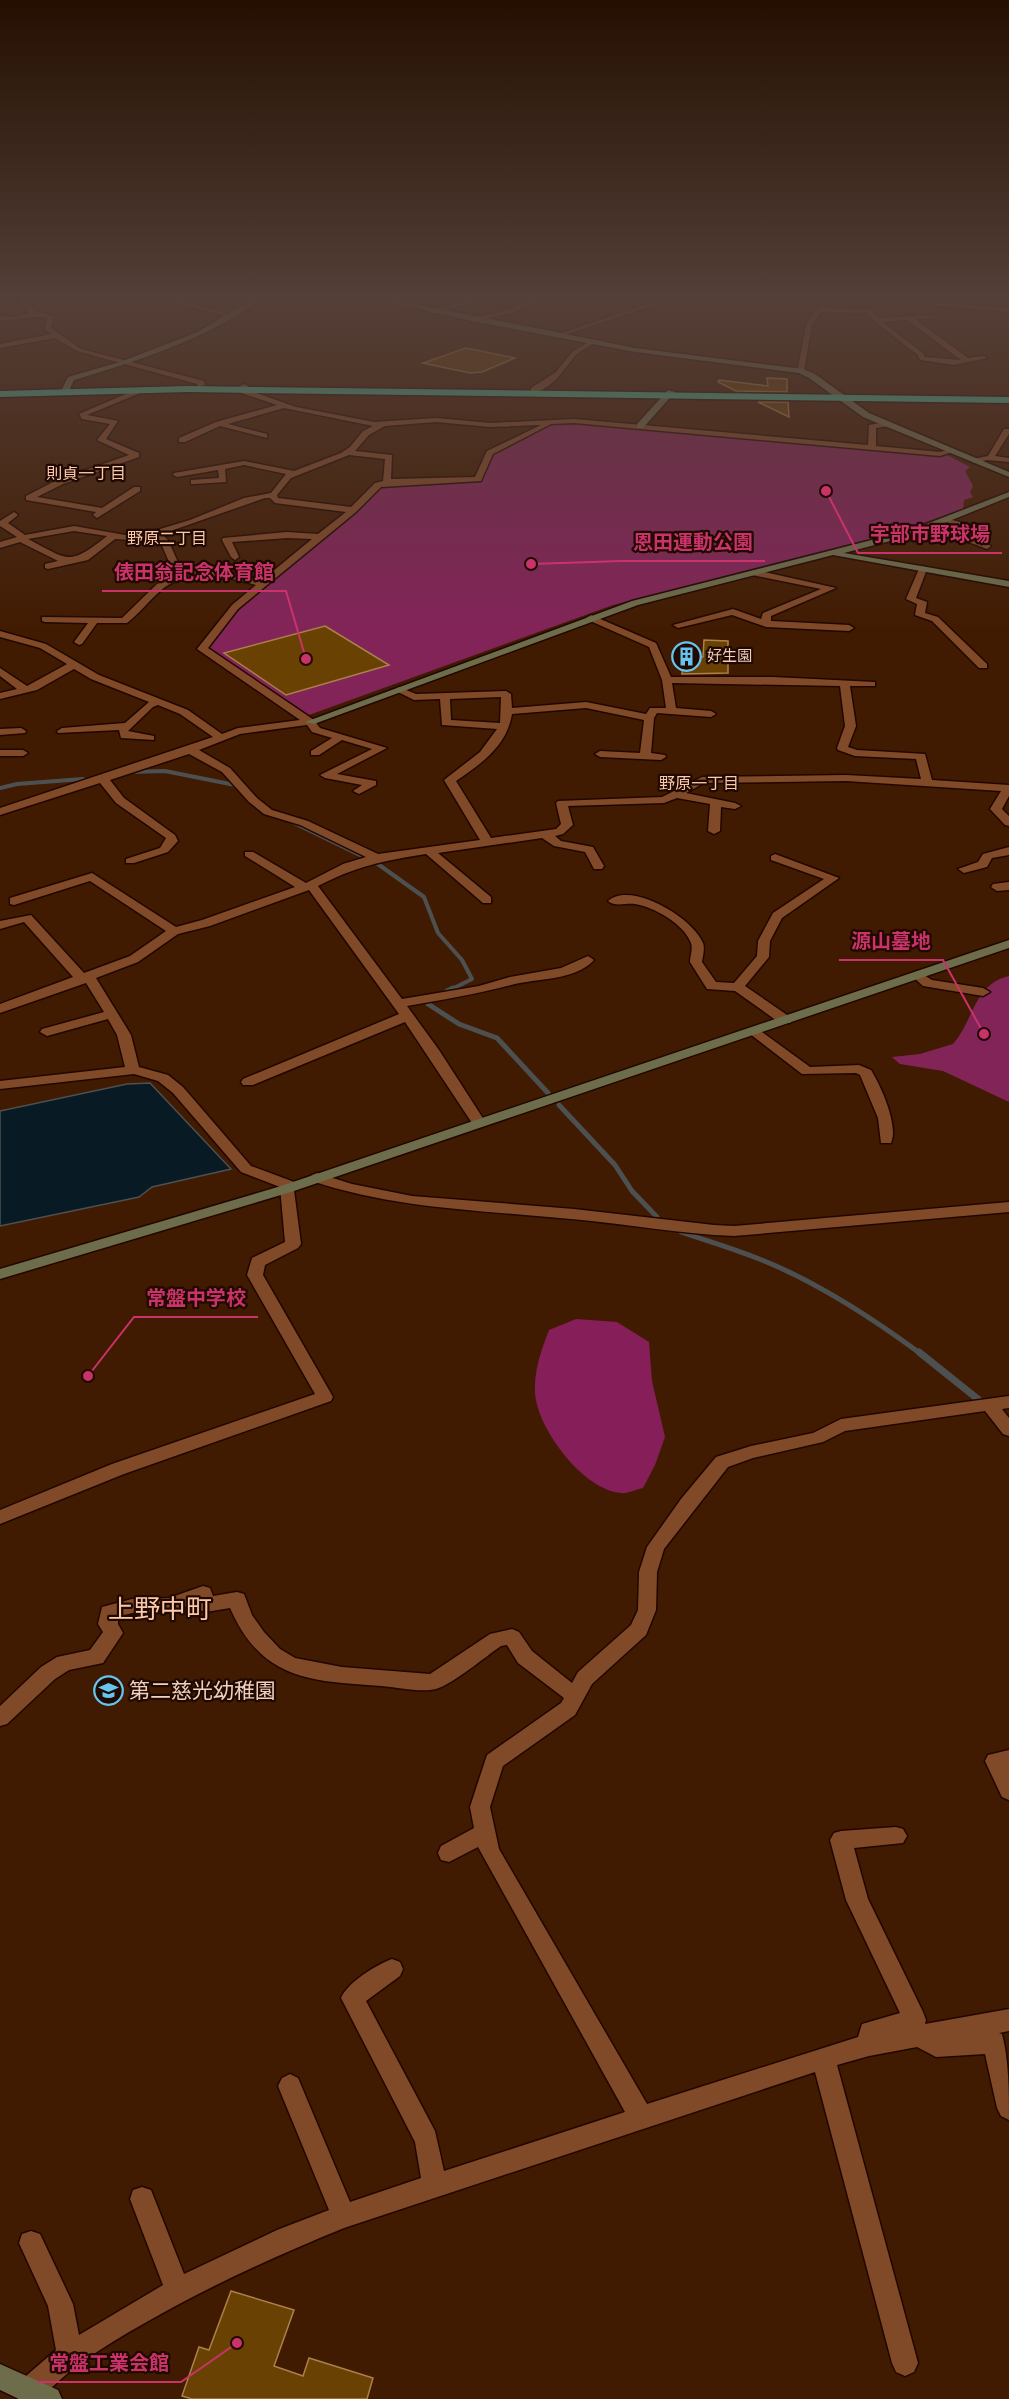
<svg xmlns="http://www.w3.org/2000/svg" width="1009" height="2399" font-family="'Exo 2','Noto Sans JP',sans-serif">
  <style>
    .green { fill: #832459 }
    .forest { fill: #861e59 }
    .water { fill: #081a23; stroke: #4d5051; stroke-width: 1.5 }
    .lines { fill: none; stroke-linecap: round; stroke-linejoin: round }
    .stream-far2 { stroke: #4d5051; stroke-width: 4 }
    .stream-far1 { stroke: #4d5051; stroke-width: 5 }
    .stream { stroke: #4d5051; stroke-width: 7 }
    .building { fill: #694103; stroke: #ab804b; stroke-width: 1.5 }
    .street-casing { stroke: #210700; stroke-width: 3 }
    .secondary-casing { stroke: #210700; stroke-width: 3 }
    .highway-casing { stroke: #210700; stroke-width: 3 }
    .street { fill: #804928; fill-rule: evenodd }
    .secondary { fill: #6d6d4b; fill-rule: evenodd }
    .highway { fill: #42c29e; fill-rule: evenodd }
    .labels { text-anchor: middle; stroke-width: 4.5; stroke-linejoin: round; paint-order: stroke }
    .far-poi-label { font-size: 15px; fill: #efcfbd; stroke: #1f0901; text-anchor: start }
    .far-neighbourhood-label { font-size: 16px; fill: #fbc8ab; stroke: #1f0901 }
    .near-poi-label { font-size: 21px; fill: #efcfbd; stroke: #1f0901; text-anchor: start }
    .near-quarter-label { font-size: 26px; fill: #fbc8ab; stroke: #1f0901 }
    .leader { fill: none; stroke: #c9336a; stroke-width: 2 }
    .callout-dot { fill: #c9336a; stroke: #1f0901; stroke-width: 2 }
    .callout-label { font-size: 20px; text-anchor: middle; font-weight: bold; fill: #c9336a; stroke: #1f0901; stroke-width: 4.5; stroke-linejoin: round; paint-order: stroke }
  </style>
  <rect width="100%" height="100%" fill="#411b01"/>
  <!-- green -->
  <g class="green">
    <path d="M566 422 947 455 970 467 965 471 973 486 970 492 973 497 964 500 963 509 897 532 613 605 309 715 207 648 238 611 267 584 358 511 382 486 392 484 481 482 493 453 500 448 552 425Z"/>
    <path d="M1009 976V1102L943 1071 900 1064 892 1057 920 1054 953 1044C974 1020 974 984 1009 976Z"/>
  </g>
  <!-- forest -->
  <path class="forest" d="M576 1319 617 1322 649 1342 652 1381 665 1437 655 1465 643 1488C637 1489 627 1494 621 1493 583 1490 537 1428 535 1393 534 1370 541 1351 549 1330Z"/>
  <!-- water -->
  <path class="water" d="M150 1083 231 1169 152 1187 139 1197 0 1226V1111L127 1084Z"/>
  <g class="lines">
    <!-- stream-far2 -->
    <g class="stream-far2">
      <path d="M130 772 165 771 235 785 238 788"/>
      <path d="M0 788 17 784 83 779"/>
      <path d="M292 822 366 858"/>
      <path d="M375 862 424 897 438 933 462 960 472 979 450 990"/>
    </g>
    <!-- stream-far1 -->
    <g class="stream-far1">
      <path d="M447 991 453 988"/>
      <path d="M428 1004 459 1024 497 1038 548 1093"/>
      <path d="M559 1105 615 1165 632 1191 657 1217"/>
      <path d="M681 1232C713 1243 745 1252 776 1266 828 1289 875 1320 921 1354"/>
    </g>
    <!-- stream -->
    <path class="stream" d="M919 1352 979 1400"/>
  </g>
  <!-- building -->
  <g class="building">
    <path d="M466 348 515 358 482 372 470 373 423 363Z"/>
    <path d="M767 378 787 379V392L736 391 718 382 719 380 768 386Z"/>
    <path d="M758 402H788L789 417Z"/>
    <path d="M325 626 389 665 286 695 224 653Z"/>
    <path d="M704 640 728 641V673L682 674 684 656 703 657Z"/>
    <path d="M231 2291 294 2310 274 2366 303 2376 309 2358 373 2378 367 2399H192L182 2396 199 2347 209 2350Z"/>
  </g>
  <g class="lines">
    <defs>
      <g id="street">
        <path d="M14 295H21L35 311 54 316 51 328 81 349 204 381 205 385 198 387 197 384 77 351 55 338 0 348V344L51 334 44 329 48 318C31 314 17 322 0 320V316L11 317 30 313Z"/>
        <path d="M100 295H118L93 300 90 298Z"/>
        <path d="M150 295H161L232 315 229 317Z"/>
        <path d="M454 295H464L478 301 432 313V311L468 301Z"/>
        <path d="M539 295H547L512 313 471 321 468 319 508 310Z"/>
        <path d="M674 295H684L558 337 553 336Z"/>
        <path d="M825 295H831L823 308 869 309 879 318 936 315 934 318 915 319 968 358 984 356 987 358 954 365 920 360 918 355 879 325 867 313 821 312 812 325 804 371 797 373 806 325ZM907 320 961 360 925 357 923 353 882 322Z"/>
        <path d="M932 302 1009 308V312L930 305Z"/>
        <path d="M590 341 595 342C589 347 581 350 575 356 564 369 551 392 531 392V388L556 372 572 352Z"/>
        <path d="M244 384 248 386V390L296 407 374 422 436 418 490 423 574 419 868 445 869 425 886 422 889 426 876 428V446L940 452 951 449 955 451 940 456 574 423 551 424 493 454 481 481 381 487 356 512 238 609 208 648 314 720 320 728 387 748 337 774 376 781V785L359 794 353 791 362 785 325 778 320 775 372 749 342 740 319 755H311V751L332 738 312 732 307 725 240 734 199 750 230 768 257 798 272 810 308 821 378 854 480 840 444 780 480 752 497 729 442 725 440 699 414 700 394 690 399 687 416 694 506 691 511 694 512 708 586 702 646 714 650 708H666L662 680 649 647 588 620 586 618 591 615 656 643 671 677H773L875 682V686H850L856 726 848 747 857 750 925 754 932 780 1009 785V796L1002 809 1009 816V826L1005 825 990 809 1001 791 846 781 704 783 686 793 735 803 741 806 735 809 721 807 720 831 714 834 708 831 710 804 677 798 664 803 568 806 573 825 563 834 555 836 561 841 593 847 604 866 602 869H594L585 852 554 846 542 838 438 853 491 897V903H483L426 854C382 861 357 866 318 886L402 999 479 986 510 977 561 968 588 956 594 960C575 981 537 978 511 985 476 994 442 1000 407 1006L439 1050 486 1123 479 1127 474 1126 405 1022 253 1085H243L241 1082 243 1079 399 1014 309 890 210 926 178 934 138 962 96 978 131 1035 139 1067 168 1075 183 1087 251 1166 297 1183 299 1186 294 1190 301 1244 298 1248 265 1265 263 1275 333 1397 331 1401 124 1474 0 1524V1510L112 1464 315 1394 247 1275 252 1258 285 1242 280 1187 241 1172 173 1093 158 1081 134 1074 0 1089V1081L125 1067 117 1035 108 1019 47 1036 40 1032 42 1029 104 1012 86 983 0 1013V1004L73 977 24 922 0 929V921L31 915 84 973 130 956 166 931 90 881 14 905 10 904V898L92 873 176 927 202 920 295 887 245 856V852H253L306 883 343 864 366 857 300 825 264 814 249 802 222 772 189 754 110 780 124 798 175 835 178 841 168 852 134 863H126V859L160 848 166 838 116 803 100 783 0 815V808L213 737 180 714 158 705 153 707 128 731 154 736V740L121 738 119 730 58 733 57 731 62 728 125 723 149 702 91 679 74 669 37 690 0 699V693L17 689 0 676V668L27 686 67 664 40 648 0 637V631L46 644 99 675 188 710 222 734 238 728 300 720 197 649 232 605 256 585C228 577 191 568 165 587 151 598 141 612 127 623H97L82 644 79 645 74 642 88 623 45 622 42 621V617L122 618 157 584 177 574 173 571 160 541 154 536 132 540 115 539 88 560 48 569 45 568V564L58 561 20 542 0 548V542L17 537 0 526V521L14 512 18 515 8 523 25 535 74 526 125 535 147 533 190 520 244 498 271 493 286 474 244 465 225 469 226 482 194 484H191V480L219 478 218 470 177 477 173 475 174 473 244 461 294 471 341 453 350 447 363 431 373 426 284 408 228 424 267 434V438L220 426 185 442H179V438L216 422 277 405 241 393 240 386ZM436 422 490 427 541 425 487 451 475 477 391 479 392 455 355 451 369 435 385 426ZM349 455 385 459 383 481 375 483 351 507 278 498 277 495 291 478ZM265 498H270L275 503 346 512 318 534 287 532 223 538 222 540 231 557 235 560 239 557 232 542 287 538 312 539 261 581 238 574 181 569 168 540 162 534ZM74 531 107 536C68 567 69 560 28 539ZM672 683 840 686 845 726 837 748 838 750 855 756 916 759 921 779 846 775 702 777 662 797 558 801 556 803 561 824 556 829 491 838 456 781C481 764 507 746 512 714L586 708 644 720 640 753 600 751 595 754 600 757 661 760 666 757 665 755 651 753 654 718 657 713 711 717 716 714 711 711 676 708ZM501 697 500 723 451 720 450 699Z"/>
        <path d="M142 387 145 391 87 415 118 421 106 439 139 453V457L63 484 37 497 102 508 134 487H140V491L97 518 93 515 96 512 26 500V496L57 480 129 455 97 440 110 424 82 419 79 414Z"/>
        <path d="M1004 429H1009V434L995 456 1009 458V462L987 460 973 463V459L988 456Z"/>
        <path d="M945 518 985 529V533L976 539 991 546 987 549 966 541V537L975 532 945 522Z"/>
        <path d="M923 566 927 569 916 598 927 602 925 613 938 617 987 664V668H979L932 621 915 615 917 604 906 599 919 569Z"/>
        <path d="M755 570 836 588 771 616V621L849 625 854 628 849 631 766 627 732 615 678 628 673 625 733 609 761 619 763 613 821 589 752 575V571Z"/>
        <path d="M21 728 26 731 25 733 0 735V729Z"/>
        <path d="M0 750H23L28 753 23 756H0Z"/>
        <path d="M1009 847V855L992 858 987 867 964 873 958 869 978 862 983 854Z"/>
        <path d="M775 854 839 878 782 918 770 941 769 957 745 986 790 1017 792 1020 790 1023H780L735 991 707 989 690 962C690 956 693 949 691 943 684 924 654 907 635 904 625 903 615 907 608 901 631 880 693 918 703 943 705 948 703 956 702 962L716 982 734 983 757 956 758 941 773 913 824 879 771 860V856Z"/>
        <path d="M1009 882V890L997 891 991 887 993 884Z"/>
        <path d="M917 971 932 980 983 988 990 992 983 996 923 986 911 975Z"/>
        <path d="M755 1027 810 1067 859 1065 871 1070C881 1086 899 1126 891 1143H881L878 1118 860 1075 856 1073 802 1074 750 1034 748 1031 750 1028Z"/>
        <path d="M317 1173 352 1184 412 1196 574 1209 714 1225 734 1226 1009 1202V1212L734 1236 714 1235C662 1231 611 1222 560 1218 475 1210 393 1208 312 1181L310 1178 312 1175Z"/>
        <path d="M1009 1396V1408L1002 1409 1009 1418V1436L1003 1434 985 1411 845 1431 823 1442 753 1458 728 1467 664 1549 657 1572 656 1610 646 1635 592 1684 575 1715 503 1766 490 1807 499 1849 647 2104 858 2037 862 2024 900 2013 846 1900 830 1840 834 1833 841 1831 896 1827 903 1829 907 1836 903 1843 854 1848 868 1899 923 2012 926 2020 925 2024 1009 2009V2031L999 2033 1002 2034C1009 2060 1009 2092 1009 2120L1001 2116 997 2108 985 2054 936 2057 917 2047 869 2056 837 2065 918 2363 914 2372 905 2376 896 2372 892 2363 815 2072 344 2228C253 2265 162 2308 80 2363 66 2374 52 2387 39 2399H18L15 2391 19 2382 56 2350 48 2306 19 2243 22 2234 31 2231 40 2234 73 2304 79 2335 163 2285 130 2199 133 2190 142 2187 151 2190 184 2274 277 2230 329 2210 278 2086 282 2078 290 2074 298 2078 350 2202 421 2178 415 2142 341 1998C348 1982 376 1965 392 1959L400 1962 403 1969 400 1976 366 2001 435 2131 444 2171 625 2112 478 1847 449 1862 441 1860 438 1853 441 1846 474 1828 470 1807 487 1755 561 1703 564 1698 518 1663 507 1645 501 1646C485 1657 453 1684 436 1689 421 1693 397 1687 381 1686 311 1681 262 1681 230 1608L206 1612 199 1610 196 1603 170 1612 132 1613 118 1617V1624L123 1633 103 1663 69 1670 55 1679 7 1724 0 1726V1706L41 1667 57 1657 90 1650 103 1632 98 1624 102 1607 132 1599 169 1598 203 1586 210 1588 213 1596 237 1592 244 1594 252 1615 264 1632 280 1649 295 1658 342 1667 430 1674 490 1634 512 1629 519 1632 532 1651 572 1683 578 1672 631 1625 638 1610 639 1572 647 1547 681 1499 716 1457 751 1446 813 1433 841 1419Z"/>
        <path d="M1009 1750V1800L1002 1797 985 1761 988 1755Z"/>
      </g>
      <g id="secondary">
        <path d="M258 295H266C214 337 137 361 74 380L68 393 61 391 68 377 120 362 198 332Z"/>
        <path d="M358 295H370L635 348 803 369 815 374 869 413 1009 472V477L863 417 809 378 799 373 635 352 471 321Z"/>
        <path d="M668 390 675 392 643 428H637V424Z"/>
        <path d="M1009 492V497L917 534 844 553 1009 581V587L833 555 638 605 314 724 305 722 632 601 911 530Z"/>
        <path d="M1009 940V948L291 1192 0 1279V1269L281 1186Z"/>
        <path d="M0 2364 58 2390 62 2399H19L0 2390Z"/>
      </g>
      <path id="highway" d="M188 386 1009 397V403L188 392 0 397V391Z"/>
    </defs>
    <!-- street casing -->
    <use href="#street" class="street-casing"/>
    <!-- secondary casing -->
    <use href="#secondary" class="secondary-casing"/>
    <!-- highway casing -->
    <use href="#highway" class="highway-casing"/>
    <!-- street -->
    <use href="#street" class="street"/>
    <!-- secondary -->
    <use href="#secondary" class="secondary"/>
    <!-- highway -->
    <use href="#highway" class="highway"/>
  </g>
  <!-- sky -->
  <linearGradient id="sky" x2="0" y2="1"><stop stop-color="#240f01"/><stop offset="0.47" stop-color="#543f38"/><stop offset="1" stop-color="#543f38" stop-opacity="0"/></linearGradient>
  <rect width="1009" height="631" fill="url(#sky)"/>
  <!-- icons -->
  <defs>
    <symbol id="building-ring" viewBox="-11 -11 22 22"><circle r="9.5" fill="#1f0901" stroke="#67c4ef" stroke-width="1.5"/><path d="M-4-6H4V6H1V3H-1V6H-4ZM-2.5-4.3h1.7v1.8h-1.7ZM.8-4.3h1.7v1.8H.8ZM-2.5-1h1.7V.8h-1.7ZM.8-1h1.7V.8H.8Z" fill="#67c4ef"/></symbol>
    <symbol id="school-ring" viewBox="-11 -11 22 22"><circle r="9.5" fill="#1f0901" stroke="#67c4ef" stroke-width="1.5"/><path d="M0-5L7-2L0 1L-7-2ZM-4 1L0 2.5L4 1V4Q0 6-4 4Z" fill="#67c4ef"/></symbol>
  </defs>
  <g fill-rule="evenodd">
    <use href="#building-ring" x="670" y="640" width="33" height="33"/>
    <use href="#school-ring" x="92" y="1674" width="33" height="33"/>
  </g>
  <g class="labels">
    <!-- far-poi labels -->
    <g class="far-poi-label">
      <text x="707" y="661">好生園</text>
    </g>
    <!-- far-neighbourhood labels -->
    <g class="far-neighbourhood-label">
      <text x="86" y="479">則貞一丁目</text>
      <text x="167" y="544">野原二丁目</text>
      <text x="699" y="789">野原一丁目</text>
    </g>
    <!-- near-poi labels -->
    <g class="near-poi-label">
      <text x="129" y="1698">第二慈光幼稚園</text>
    </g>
    <!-- near-quarter labels -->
    <g class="near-quarter-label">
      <text x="160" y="1618">上野中町</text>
    </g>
  </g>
  <!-- callouts -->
  <path class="leader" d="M826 491L858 553H1002M531 564L621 561H765M306 659L286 591H102M984 1034L943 960H839M88 1376L134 1317H258M237 2343L181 2382H37"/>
  <g class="callout-dot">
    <circle cx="826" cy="491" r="6"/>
    <circle cx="531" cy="564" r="6"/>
    <circle cx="306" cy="659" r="6"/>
    <circle cx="984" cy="1034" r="6"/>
    <circle cx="88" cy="1376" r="6"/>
    <circle cx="237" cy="2343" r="6"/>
  </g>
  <g class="callout-label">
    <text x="930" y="541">宇部市野球場</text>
    <text x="693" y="549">恩田運動公園</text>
    <text x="194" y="579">俵田翁記念体育館</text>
    <text x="891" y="948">源山墓地</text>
    <text x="196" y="1305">常盤中学校</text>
    <text x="109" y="2370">常盤工業会館</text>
  </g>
</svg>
